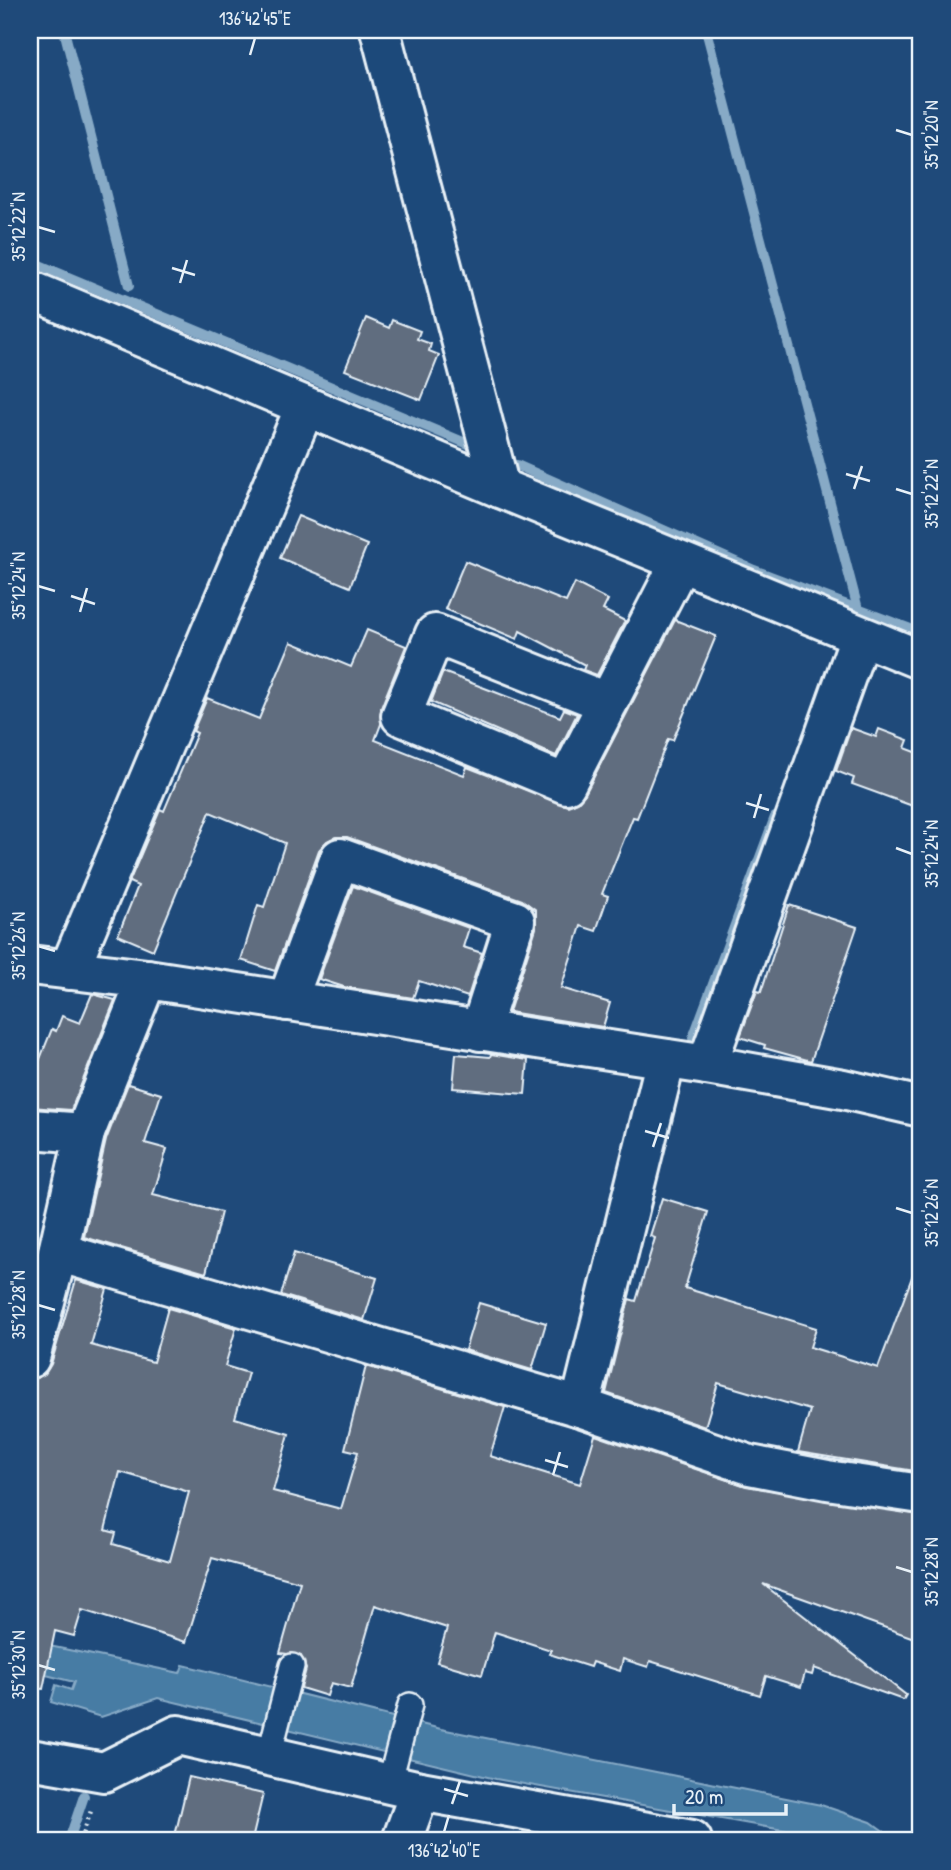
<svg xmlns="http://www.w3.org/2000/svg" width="951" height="1870" font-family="'Patrick Hand',sans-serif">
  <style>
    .water { fill: #477ba4; stroke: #87aac6; stroke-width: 2 }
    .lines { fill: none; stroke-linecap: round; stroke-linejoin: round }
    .stream { stroke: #87aac6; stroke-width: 10 }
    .building { fill: #606d7f; stroke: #e8f1f8; stroke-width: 2; fill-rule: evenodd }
    .lane-casing { stroke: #e8f1f8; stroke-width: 28 }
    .street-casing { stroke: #e8f1f8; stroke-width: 44 }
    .path { stroke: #e8f1f8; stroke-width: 4.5; stroke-dasharray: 2 5; stroke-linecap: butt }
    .lane { stroke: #1f4a7a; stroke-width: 23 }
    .street { stroke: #1f4a7a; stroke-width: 38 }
    .ticks { fill: none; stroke: #e8f1f8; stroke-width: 2.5 }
    .neatline { fill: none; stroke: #e8f1f8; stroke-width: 2.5 }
    .ticks-label { font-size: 18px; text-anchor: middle; fill: #e8f1f8 }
  </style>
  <rect width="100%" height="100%" fill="#1f4a7a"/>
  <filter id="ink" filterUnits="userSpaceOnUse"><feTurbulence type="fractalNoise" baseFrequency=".0143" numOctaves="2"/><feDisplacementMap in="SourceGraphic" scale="14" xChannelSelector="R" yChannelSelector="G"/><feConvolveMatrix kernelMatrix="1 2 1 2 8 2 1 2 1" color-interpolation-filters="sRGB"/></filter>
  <g filter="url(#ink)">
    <!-- water -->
    <path class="water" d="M30 1642 180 1673 183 1665 441 1729 821 1805 871 1822 896 1840H818L811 1835 496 1779 158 1698 101 1717 51 1702 56 1685 71 1690 74 1682 30 1671Z"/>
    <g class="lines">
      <!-- stream -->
      <g class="stream">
        <path d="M64 30 129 286"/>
        <path d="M706 30 858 609"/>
        <path d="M30 261 473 446"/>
        <path d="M517 465 754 570 921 633"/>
        <path d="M693 1038 775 817"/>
        <path d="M69 1840 84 1796"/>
      </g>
    </g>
    <!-- building -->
    <g class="building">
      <path d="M366 318 389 328 392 320 420 331 417 339 431 344 429 351 439 355 421 400 345 370Z"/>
      <path d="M298 516 367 545 350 587 280 558Z"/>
      <path d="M465 561 566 602 575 583 608 600 603 610 625 621 597 675 583 670 585 665 520 631 517 639 445 609Z"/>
      <path d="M675 620 716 636 673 740 668 739 637 818 633 817 602 894 608 896 596 931 581 926 561 988 610 1003 603 1027 509 1012 536 928V910L522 900 347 837H336L327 841 319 850 275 971 241 960 258 905 264 907 285 843 210 812 153 950 118 935 138 886 129 882 160 809 164 811 197 733 193 731 207 698 259 719 291 642 351 667 367 630 406 646 381 708V724L375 740 464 775 467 767 568 806 578 802 585 794Z"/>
      <path d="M443 672 560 717 564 709 577 714 556 756 431 702Z"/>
      <path d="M851 728 876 737 879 729 908 740 905 748 921 754V809L852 784 854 778 836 771Z"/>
      <path d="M353 886 469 928 463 947 482 953 468 997 419 981 413 998 344 987 319 979Z"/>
      <path d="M789 905 857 927 811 1061 764 1048 765 1045 740 1037 757 991 761 992Z"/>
      <path d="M92 994 115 1000 71 1110 30 1107V1084L52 1029 56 1031 62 1016 80 1023Z"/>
      <path d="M456 1054 490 1057 491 1054 528 1060 525 1094 453 1088Z"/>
      <path d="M128 1084 161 1094 145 1143 167 1149 153 1195 221 1212 206 1273 84 1237 106 1140Z"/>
      <path d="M662 1198 708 1212 685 1288 816 1328 810 1347 878 1368 918 1261 921 1262V1472L798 1452 810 1410 718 1383 705 1427 606 1393 629 1299 636 1301 655 1238 650 1236Z"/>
      <path d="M294 1253 377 1278 364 1320 281 1295Z"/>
      <path d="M76 1280 107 1289 91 1345 153 1362 168 1308 236 1328 225 1366 248 1373 235 1418 289 1434 273 1491 341 1509 358 1452 345 1449 366 1366 505 1407 490 1456 580 1484 595 1435 746 1486 921 1515V1619L914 1638 763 1584 906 1695 903 1700 814 1668 812 1675 805 1673 801 1687 766 1676 760 1695 650 1661 648 1667 623 1659 620 1671 592 1662 590 1667 549 1654 551 1650 495 1632 482 1675 437 1662 447 1628 375 1605 351 1688 331 1683 327 1696 301 1688 306 1669 301 1656 280 1653 300 1582 212 1558 186 1642 82 1610 74 1636 55 1631 43 1689 30 1688V1393L34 1379 45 1374 51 1364ZM120 1472 189 1492 170 1561 113 1544 116 1533 105 1530Z"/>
      <path d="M479 1303 546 1323 532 1370 465 1350Z"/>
      <path d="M189 1777 263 1794 252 1840H174Z"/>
    </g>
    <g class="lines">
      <defs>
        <g id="lane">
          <path d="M269 1756 292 1666"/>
          <path d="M389 1784 410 1705"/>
        </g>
        <g id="street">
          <path d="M380 30 500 488"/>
          <path d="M30 290 500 488 921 660"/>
          <path d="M608 703 435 634 401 716 566 784 680 563"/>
          <path d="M30 965 147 979 707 1065 843 1089 921 1107"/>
          <path d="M69 970 305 407"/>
          <path d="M147 979 85 1133 58 1252 580 1407 750 1465 827 1480 921 1494"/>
          <path d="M287 1001 340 858 515 921 480 1031"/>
          <path d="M707 1065 860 637"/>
          <path d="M30 1129 85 1133"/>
          <path d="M30 1358 58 1252"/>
          <path d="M580 1407 666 1059"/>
          <path d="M30 1759 104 1772 178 1735 420 1791 692 1840"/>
          <path d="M402 1840 420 1791"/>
        </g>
      </defs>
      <!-- lane casing -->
      <use href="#lane" class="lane-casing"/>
      <!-- street casing -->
      <use href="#street" class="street-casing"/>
      <!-- path -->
      <path class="path" d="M81 1840 92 1808"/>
      <!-- lane -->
      <use href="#lane" class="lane"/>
      <!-- street -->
      <use href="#street" class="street"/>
    </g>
  </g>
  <!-- ticks -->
  <path class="ticks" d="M250 55 255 38M896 130 912 135M38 227 55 232M172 268 195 275M180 283 187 260M846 474 870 481M854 489 862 466M896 489 912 494M38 586 55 591M71 596 95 604M80 612 87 588M746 803 769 810M754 818 761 794M896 848 912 854M38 946 55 951M645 1131 669 1138M653 1147 661 1123M896 1208 912 1213M38 1305 55 1310M545 1460 568 1467M553 1475 560 1452M896 1567 912 1572M38 1665 55 1670M444 1789 468 1796M452 1804 460 1781M444 1832 449 1815"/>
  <!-- margin -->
  <rect width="951" height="1870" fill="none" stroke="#1f4a7a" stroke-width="77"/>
  <!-- scale -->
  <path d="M674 1804v10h112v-10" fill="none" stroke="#e8f1f8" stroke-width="3.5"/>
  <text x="685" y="1804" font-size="21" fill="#e8f1f8" stroke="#1f4a7a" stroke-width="5" paint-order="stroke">20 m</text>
  <rect x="38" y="38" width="874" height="1794" class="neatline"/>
  <g class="ticks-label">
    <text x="255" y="25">136°42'45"E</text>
    <text transform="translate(932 135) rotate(-90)" y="6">35°12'20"N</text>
    <text transform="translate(19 227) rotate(-90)" y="6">35°12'22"N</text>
    <text transform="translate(932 494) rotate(-90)" y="6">35°12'22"N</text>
    <text transform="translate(19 586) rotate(-90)" y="6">35°12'24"N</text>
    <text transform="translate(932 854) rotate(-90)" y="6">35°12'24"N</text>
    <text transform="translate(19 946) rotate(-90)" y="6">35°12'26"N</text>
    <text transform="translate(932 1213) rotate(-90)" y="6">35°12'26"N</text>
    <text transform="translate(19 1305) rotate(-90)" y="6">35°12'28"N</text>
    <text transform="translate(932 1572) rotate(-90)" y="6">35°12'28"N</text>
    <text transform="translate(19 1665) rotate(-90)" y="6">35°12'30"N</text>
    <text x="444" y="1857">136°42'40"E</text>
  </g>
</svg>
